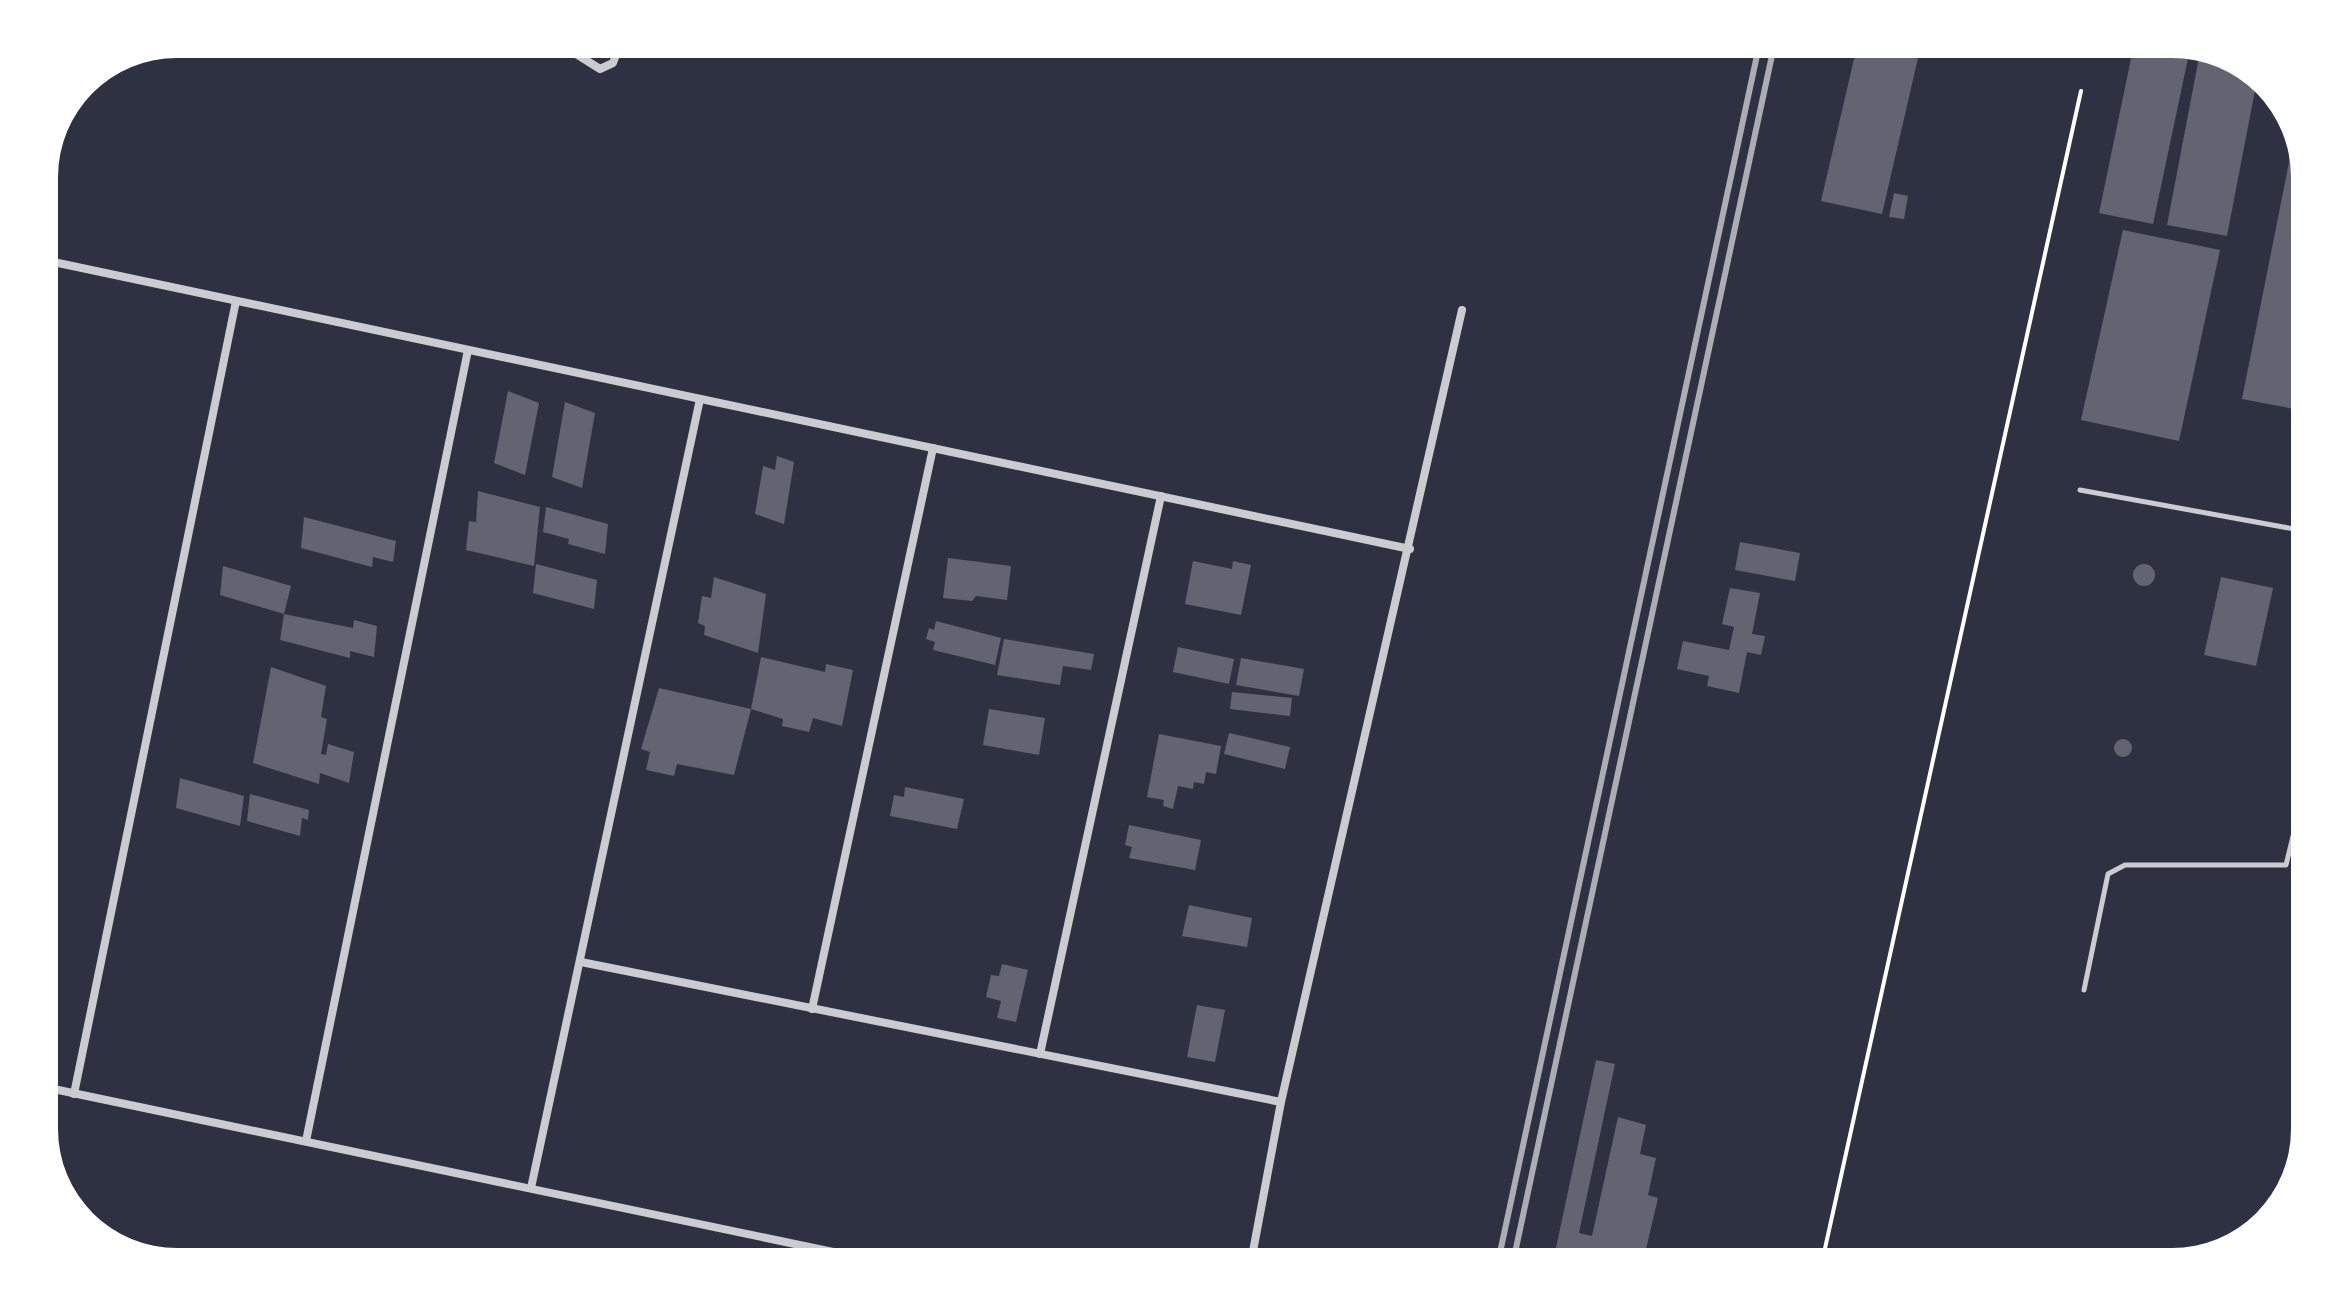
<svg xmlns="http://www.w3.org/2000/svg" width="2349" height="1306" font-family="Lato,sans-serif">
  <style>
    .building { fill: #626471 }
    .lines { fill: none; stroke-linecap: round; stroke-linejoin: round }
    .path { stroke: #fff; stroke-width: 4 }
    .service { stroke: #caccd0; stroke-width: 5 }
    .minor { stroke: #caccd0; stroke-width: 8 }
    .rail { stroke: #abadb3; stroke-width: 6 }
  </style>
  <rect width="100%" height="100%" fill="#2d3142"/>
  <!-- building -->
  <g class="building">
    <path d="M2134 44H2172L2190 49 2153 224 2099 213Z"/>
    <path d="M1857 46 1918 58 1882 214 1821 201Z"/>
    <path d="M2200 52 2238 62 2257 80 2227 236 2167 225Z"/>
    <path d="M2294 137 2305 169V411L2242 399Z"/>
    <path d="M1894 193 1908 196 1904 219 1889 217Z"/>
    <path d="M2123 230 2220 250 2179 441 2081 420Z"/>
    <path d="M508 391 539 403 525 475 494 463Z"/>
    <path d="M565 402 595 413 582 488 552 477Z"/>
    <path d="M777 456 794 462 784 524 755 514 763 466 775 470Z"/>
    <path d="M478 491 540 507 534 566 466 550 469 521 476 522Z"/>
    <path d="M546 507 608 524 605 554 568 544 569 539 543 532Z"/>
    <path d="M304 517 396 541 393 562 373 557 372 567 301 548Z"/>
    <path d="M1740 542 1800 553 1795 581 1735 570Z"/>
    <path d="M948 558 1011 566 1007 600 976 596 972 601 943 598Z"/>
    <path d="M1193 561 1232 569 1233 561 1251 565 1241 615 1185 604Z"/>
    <path d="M536 564 597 580 594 609 533 593Z"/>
    <circle cx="2144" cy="575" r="11"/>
    <path d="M223 566 291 586 284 614 220 595Z"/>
    <path d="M714 577 766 594 758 653 704 635 705 626 698 623 702 596 711 598Z"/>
    <path d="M2221 577 2273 588 2256 666 2204 655Z"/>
    <path d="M1730 588 1760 593 1752 634 1765 636 1761 655 1747 652 1739 693 1707 686 1709 676 1677 669 1683 641 1729 650 1734 627 1722 624Z"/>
    <path d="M284 614 353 628 354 620 377 626 374 657 350 651V658L280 640Z"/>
    <path d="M936 621 1001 638 995 665 933 650 935 642 926 639 929 628 934 630Z"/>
    <path d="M1004 639 1094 654 1091 670 1063 666 1060 685 997 675Z"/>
    <path d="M1178 647 1234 659 1229 684 1173 672Z"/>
    <path d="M761 657 825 672 826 664 853 670 842 726 813 718 809 732 782 726 783 719 751 709Z"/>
    <path d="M1241 658 1304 669 1299 696 1236 685Z"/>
    <path d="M271 667 326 686 321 717 327 719 321 754 326 755 328 744 354 752 349 783 320 773 319 784 253 763Z"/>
    <path d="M659 688 751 709 734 775 677 764 674 776 646 770 650 752 641 749Z"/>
    <path d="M1232 692 1292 698 1290 716 1230 709Z"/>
    <path d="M989 709 1045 718 1039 755 983 745Z"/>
    <path d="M1229 733 1290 747 1285 769 1224 754Z"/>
    <path d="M1159 734 1221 746 1216 774 1206 772 1204 784 1194 782 1193 789 1178 786 1173 809 1163 806 1164 800 1147 797Z"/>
    <circle cx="2123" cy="748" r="9"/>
    <path d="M180 778 244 796 240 826 176 808Z"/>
    <path d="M905 787 964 799 957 829 890 816 894 795 904 797Z"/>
    <path d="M250 794 309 810 308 820 302 818 300 836 247 821Z"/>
    <path d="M1129 825 1201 840 1195 870 1129 858 1132 847 1125 845Z"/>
    <path d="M1189 905 1252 918 1247 947 1182 936Z"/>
    <path d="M1002 964 1028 970 1016 1022 997 1018 1001 1001 986 997 991 975 999 976Z"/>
    <path d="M1197 1005 1225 1010 1215 1062 1187 1057Z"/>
    <path d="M1596 1060 1615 1064 1579 1233 1592 1236 1618 1117 1646 1125 1640 1154 1656 1158 1648 1195 1658 1198 1643 1262H1586L1587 1256 1574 1254 1572 1262H1553Z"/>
  </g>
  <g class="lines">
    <!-- path -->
    <path class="path" d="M1822 1262 2081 91"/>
    <!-- service -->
    <g class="service">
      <path d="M2080 490 2305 531"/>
      <path d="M2084 990 2108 874 2125 865H2286L2305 787"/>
    </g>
    <!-- minor -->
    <g class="minor">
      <path d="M573 52 600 69 613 63 617 52"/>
      <path d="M44 260 1410 549"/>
      <path d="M581 962 1281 1102"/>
      <path d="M812 1009 933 448"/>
      <path d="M1040 1054 1161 496"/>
      <path d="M44 1087 881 1262"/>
      <path d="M74 1094 236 301"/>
      <path d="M306 1141 468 350"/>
      <path d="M531 1188 700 399"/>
      <path d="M1251 1262 1281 1102 1462 310"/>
    </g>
    <!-- rail -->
    <g class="rail">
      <path d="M1498 1262 1759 46"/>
      <path d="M1513 1262 1774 46"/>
    </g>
  </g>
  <!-- crop -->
  <path d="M0 0H2349V1306H0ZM177 58H2172A119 119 0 0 1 2291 177V1129A119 119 0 0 1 2172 1248H177A119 119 0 0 1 58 1129V177A119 119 0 0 1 177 58Z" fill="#fff" fill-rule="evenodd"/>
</svg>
